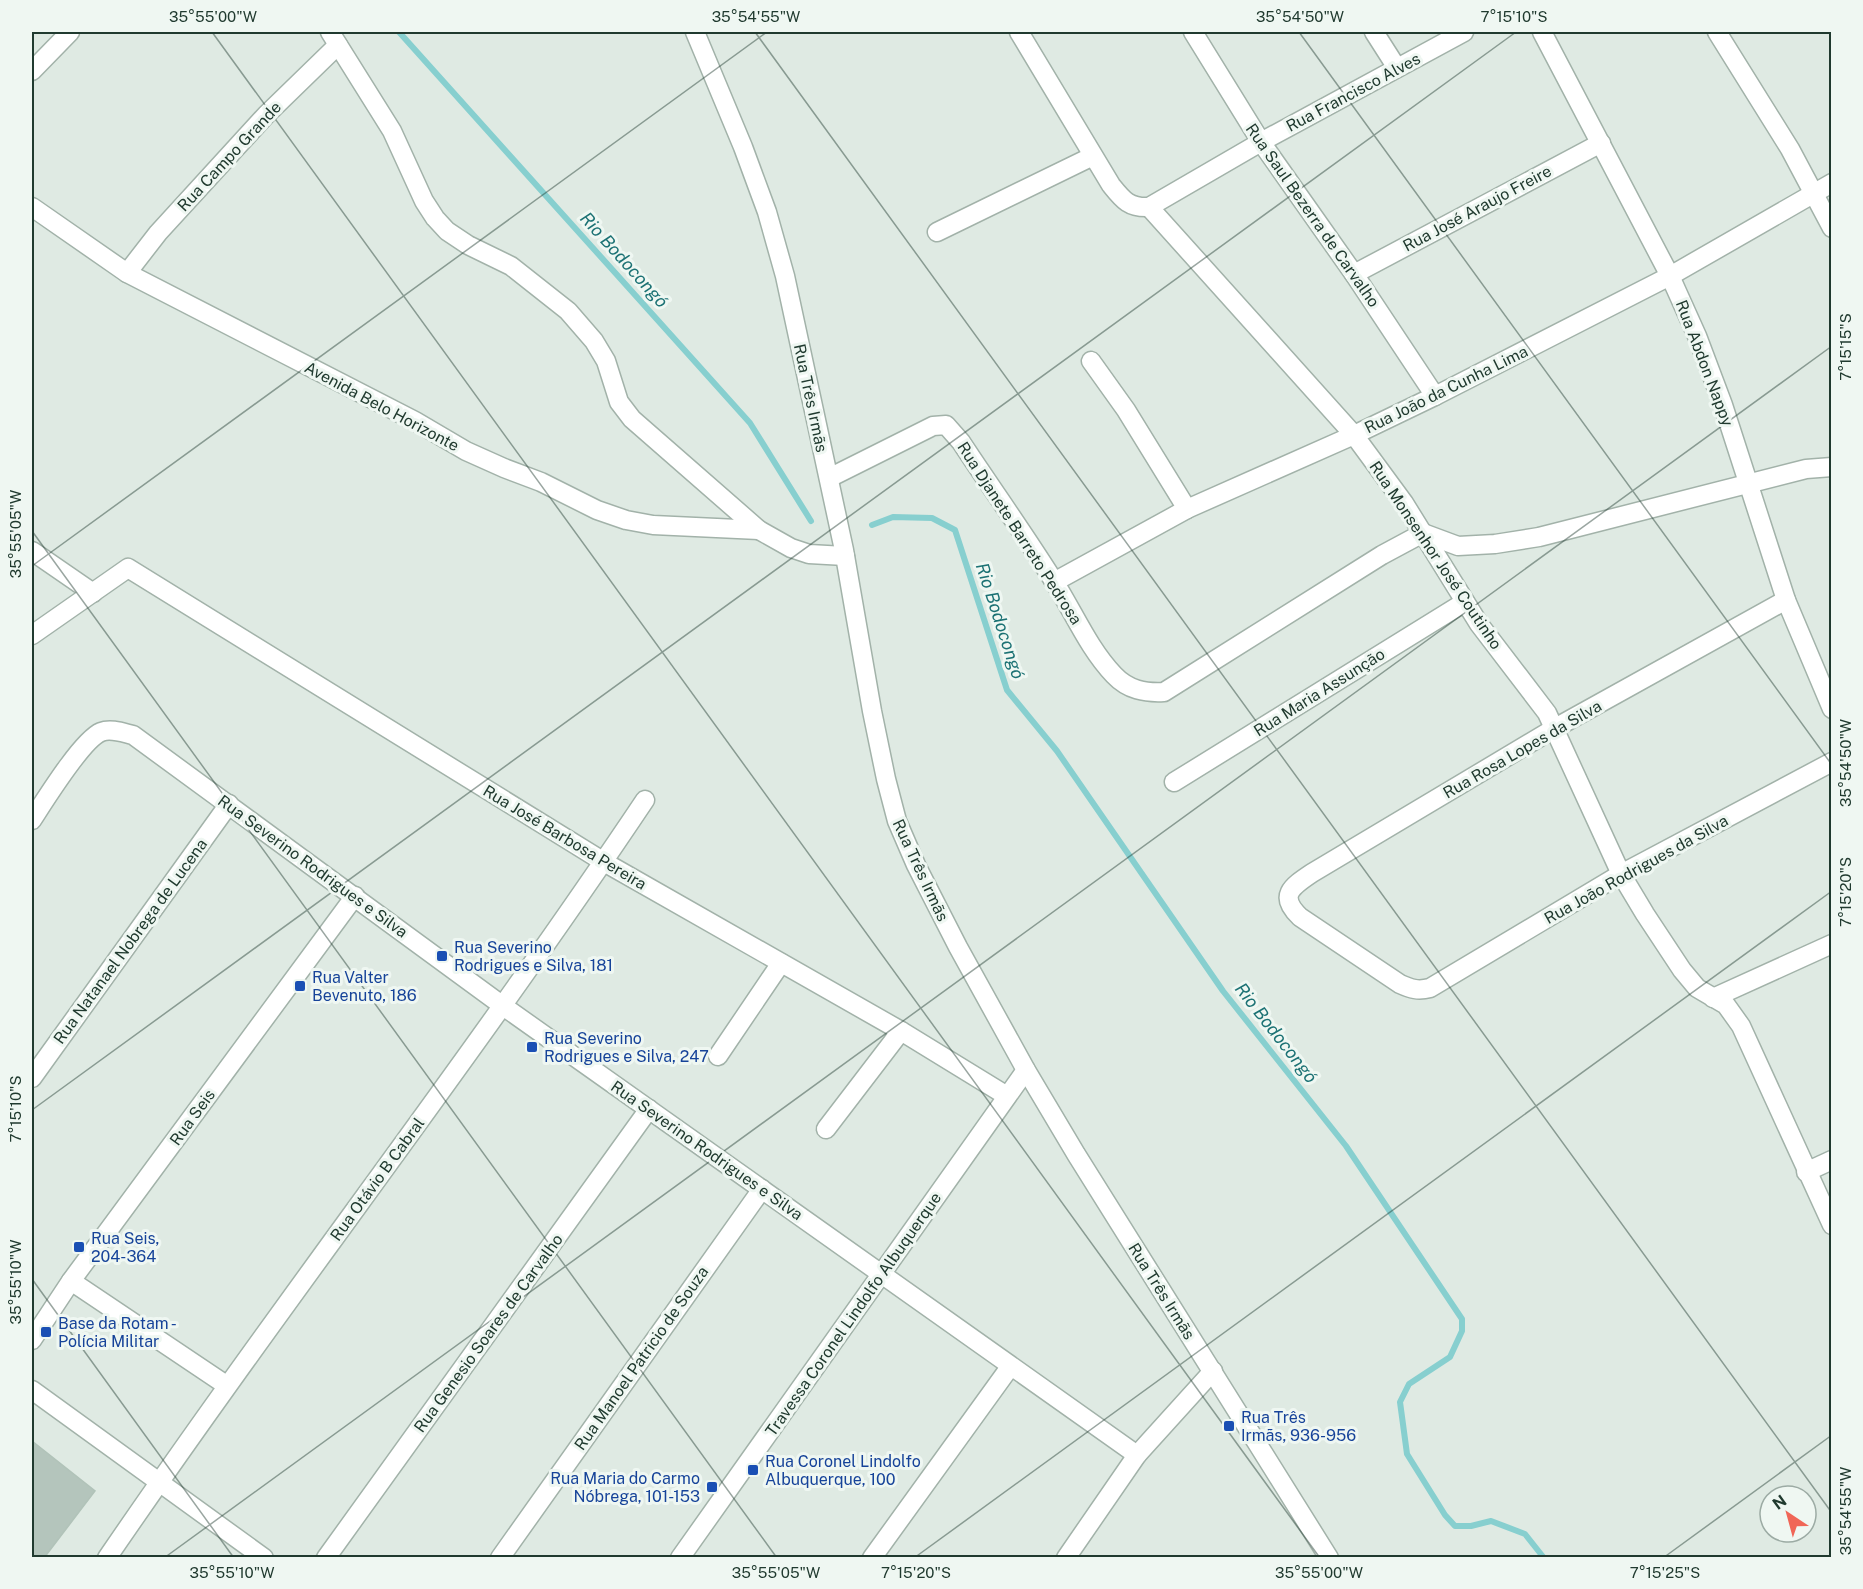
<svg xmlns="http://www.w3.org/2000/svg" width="1863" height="1589" font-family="'Public Sans',sans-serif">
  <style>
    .shadow { fill: #0003 }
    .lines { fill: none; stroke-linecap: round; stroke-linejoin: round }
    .stream { stroke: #87cfcf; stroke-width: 6 }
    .building { fill: #b4c5bc; stroke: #b1c3b9; stroke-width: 1.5 }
    .minor-casing { stroke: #a2b2a9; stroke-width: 21 }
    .tertiary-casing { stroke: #a2b2a9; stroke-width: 21 }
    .minor { stroke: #fff; stroke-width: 18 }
    .tertiary { stroke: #fff; stroke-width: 18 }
    .ticks { fill: none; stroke: #203a2f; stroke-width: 1.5; stroke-opacity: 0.45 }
    .transit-dot { fill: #1a4fb4; stroke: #eff7f2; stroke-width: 2 }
    .labels { text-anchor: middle; stroke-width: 6; stroke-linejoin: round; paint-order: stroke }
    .street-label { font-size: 16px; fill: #203a2f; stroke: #eff7f2 }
    .transit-label { font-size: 16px; fill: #164399; stroke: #eff7f2; text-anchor: start }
    .water-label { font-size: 18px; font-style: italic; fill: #1c7274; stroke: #eff7f2 }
    .neatline { fill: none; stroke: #203a2f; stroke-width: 2 }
    .ticks-label { font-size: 15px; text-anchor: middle; fill: #203a2f }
  </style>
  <rect width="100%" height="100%" fill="#dfeae3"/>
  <!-- shadow -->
  <path class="shadow" d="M32 1443 93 1491 42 1558H32Z"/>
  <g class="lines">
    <!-- stream -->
    <g class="stream">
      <path d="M399 32 750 423 811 521"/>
      <path d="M872 525 893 517 932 518 955 530 1007 690 1057 751 1223 991 1346 1146 1462 1319V1331L1450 1357 1409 1384 1400 1402 1407 1454 1445 1515 1455 1526H1471L1491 1521 1525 1534 1544 1558"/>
    </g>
  </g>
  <!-- building -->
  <path class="building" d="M32 1441 95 1491 44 1558H32Z"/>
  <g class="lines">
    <defs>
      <g id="minor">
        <path d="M330 32 392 131 424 201 435 218 447 231 468 245 511 266 568 311 594 341 606 361 619 402 632 419 759 530 791 548 809 554 845 556"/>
        <path d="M1019 32 1111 185C1123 200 1129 208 1149 207L1261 142 1464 32"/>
        <path d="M1193 32 1261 142 1354 274 1435 396"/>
        <path d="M1374 32 1397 68"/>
        <path d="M1542 32 1670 276 1697 336 1723 405 1786 600 1832 709"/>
        <path d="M1717 32 1790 149 1832 228"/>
        <path d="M32 71 70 32"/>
        <path d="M32 207 127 273 415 421 466 451 504 468 541 482 597 510 626 520 653 525 759 530"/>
        <path d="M1149 207 1354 435 1404 503 1479 624 1547 713 1621 874 1645 914 1682 970 1697 988 1726 1005 1741 1026 1832 1225"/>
        <path d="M937 232 1093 156"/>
        <path d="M127 273 158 233 266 115 338 45"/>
        <path d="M1354 274 1601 143"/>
        <path d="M1091 361 1126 410 1187 509"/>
        <path d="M829 478 933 426 946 425 961 442C992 489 1025 535 1055 583 1074 613 1089 649 1114 675 1128 690 1145 693 1164 692L1382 555 1423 533 1458 546 1495 544 1539 537 1806 469 1832 467"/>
        <path d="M32 551 93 593"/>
        <path d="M1054 582 1187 509 1354 435 1435 396 1670 276 1832 183"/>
        <path d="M1786 600 1555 728 1312 873C1291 887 1278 896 1300 917L1400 984C1411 989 1418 991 1430 988L1621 874 1832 762"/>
        <path d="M32 635 128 568 604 862 901 1031 1007 1096"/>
        <path d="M1174 782 1465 602"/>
        <path d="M32 820C45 800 82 740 101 732 111 728 124 733 133 735L503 1006 1137 1455"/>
        <path d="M1713 998 1832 944"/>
        <path d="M718 1056 781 963"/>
        <path d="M32 1078 229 804"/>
        <path d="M826 1129 901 1031"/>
        <path d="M1806 1172 1832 1160"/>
        <path d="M71 1281 226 1385"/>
        <path d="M32 1340 71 1281 355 896"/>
        <path d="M32 1390 264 1558"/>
        <path d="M107 1558C282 1302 473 1057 645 800"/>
        <path d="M326 1558 649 1109"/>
        <path d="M500 1558 762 1189"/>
        <path d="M680 1558 1026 1070"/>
        <path d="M872 1558 1010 1367"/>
        <path d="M1066 1558 1137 1455 1213 1371"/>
      </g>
      <path id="tertiary" d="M695 32 743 147 767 212 785 276 844 550 872 711 886 779 897 821 916 865 958 947 1026 1070 1076 1154 1329 1558"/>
    </defs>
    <!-- minor casing -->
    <use href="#minor" class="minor-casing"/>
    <!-- tertiary casing -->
    <use href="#tertiary" class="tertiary-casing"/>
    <!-- minor -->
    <use href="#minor" class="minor"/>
    <!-- tertiary -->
    <use href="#tertiary" class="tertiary"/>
  </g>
  <!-- ticks -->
  <path class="ticks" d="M212 32 1320 1558M755 32 1832 1513M1299 32 1832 765M32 531 777 1558M32 566 767 32M32 1110 1516 32M32 1279 234 1558M164 1558 1832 346M914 1558 1832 891M1663 1558 1832 1435"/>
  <!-- markers -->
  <g class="transit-dot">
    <rect x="436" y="950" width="12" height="12" rx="3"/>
    <rect x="294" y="980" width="12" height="12" rx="3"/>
    <rect x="526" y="1041" width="12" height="12" rx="3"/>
    <rect x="73" y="1241" width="12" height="12" rx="3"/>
    <rect x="40" y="1326" width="12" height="12" rx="3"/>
    <rect x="1223" y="1420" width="12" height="12" rx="3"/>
    <rect x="747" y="1464" width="12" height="12" rx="3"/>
    <rect x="706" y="1481" width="12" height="12" rx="3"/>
  </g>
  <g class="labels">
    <!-- street labels -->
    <g class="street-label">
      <text transform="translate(1353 92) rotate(-28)" y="6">Rua Francisco Alves</text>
      <text transform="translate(229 156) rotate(-47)" y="6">Rua Campo Grande</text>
      <text transform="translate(1477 208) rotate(-28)" y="6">Rua José Araujo Freire</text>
      <text transform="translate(1313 215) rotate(55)" y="6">Rua Saul Bezerra de Carvalho</text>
      <text transform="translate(1705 363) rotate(69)" y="6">Rua Abdon Nappy</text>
      <text transform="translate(1446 389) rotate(-26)" y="6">Rua João da Cunha Lima</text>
      <text transform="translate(811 398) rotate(78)" y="6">Rua Três Irmãs</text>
      <text transform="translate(382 406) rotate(28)" y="6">Avenida Belo Horizonte</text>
      <text transform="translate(1020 533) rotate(57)" y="6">Rua Djanete Barreto Pedrosa</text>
      <text transform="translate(1436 555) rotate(56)" y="6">Rua Monsenhor José Coutinho</text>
      <text transform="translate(1319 692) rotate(-32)" y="6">Rua Maria Assunção</text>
      <text transform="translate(1522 749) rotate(-30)" y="6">Rua Rosa Lopes da Silva</text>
      <text transform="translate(565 837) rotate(31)" y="6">Rua José Barbosa Pereira</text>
      <text transform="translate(313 866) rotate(36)" y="6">Rua Severino Rodrigues e Silva</text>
      <text transform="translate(1636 869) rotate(-29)" y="6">Rua João Rodrigues da Silva</text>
      <text transform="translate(921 870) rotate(65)" y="6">Rua Três Irmãs</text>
      <text transform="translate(130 941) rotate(-54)" y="6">Rua Natanael Nobrega de Lucena</text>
      <text transform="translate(192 1117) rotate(-54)" y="6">Rua Seis</text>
      <text transform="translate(707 1150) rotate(35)" y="6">Rua Severino Rodrigues e Silva</text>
      <text transform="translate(377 1179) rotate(-54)" y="6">Rua Otávio B Cabral</text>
      <text transform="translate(1162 1291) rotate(58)" y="6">Rua Três Irmãs</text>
      <text transform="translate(853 1314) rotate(-55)" y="6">Travessa Coronel Lindolfo Albuquerque</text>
      <text transform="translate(488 1333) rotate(-54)" y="6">Rua Genesio Soares de Carvalho</text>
      <text transform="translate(641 1358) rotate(-55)" y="6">Rua Manoel Patricio de Souza</text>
    </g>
    <!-- transit labels -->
    <g class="transit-label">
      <text x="454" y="953">Rua Severino<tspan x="454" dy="18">Rodrigues e Silva, 181</tspan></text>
      <text x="312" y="983">Rua Valter<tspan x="312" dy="18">Bevenuto, 186</tspan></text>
      <text x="544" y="1044">Rua Severino<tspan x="544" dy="18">Rodrigues e Silva, 247</tspan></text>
      <text x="91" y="1244">Rua Seis,<tspan x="91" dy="18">204-364</tspan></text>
      <text x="58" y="1329">Base da Rotam -<tspan x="58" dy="18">Polícia Militar</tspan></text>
      <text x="1241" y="1423">Rua Três<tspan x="1241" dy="18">Irmãs, 936-956</tspan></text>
      <text x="765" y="1467">Rua Coronel Lindolfo<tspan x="765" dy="18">Albuquerque, 100</tspan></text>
      <text x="700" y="1484" text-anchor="end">Rua Maria do Carmo<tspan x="700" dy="18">Nóbrega, 101-153</tspan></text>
    </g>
    <!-- water labels -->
    <g class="water-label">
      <text transform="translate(624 260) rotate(48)" y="6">Rio Bodocongó</text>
      <text transform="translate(1000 621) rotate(72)" y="6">Rio Bodocongó</text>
      <text transform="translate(1276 1033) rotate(52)" y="6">Rio Bodocongó</text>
    </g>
  </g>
  <!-- border -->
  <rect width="1863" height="1589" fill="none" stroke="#eff7f2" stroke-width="66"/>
  <!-- north arrow -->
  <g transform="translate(1788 1514) rotate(324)"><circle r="28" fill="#eff7f2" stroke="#9caba4" stroke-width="1.5"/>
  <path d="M0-4.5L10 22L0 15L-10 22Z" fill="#f06657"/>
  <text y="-9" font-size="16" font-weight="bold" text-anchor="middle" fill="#203a2f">N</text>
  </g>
  <rect x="33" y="33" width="1797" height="1523" class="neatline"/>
  <g class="ticks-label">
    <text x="213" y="22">35°55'00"W</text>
    <text x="756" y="22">35°54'55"W</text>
    <text x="1300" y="22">35°54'50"W</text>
    <text x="1514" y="22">7°15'10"S</text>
    <text transform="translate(1846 347) rotate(-90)" y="5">7°15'15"S</text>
    <text transform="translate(16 534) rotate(-90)" y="5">35°55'05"W</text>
    <text transform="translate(1846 763) rotate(-90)" y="5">35°54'50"W</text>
    <text transform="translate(1846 892) rotate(-90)" y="5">7°15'20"S</text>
    <text transform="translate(16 1109) rotate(-90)" y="5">7°15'10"S</text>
    <text transform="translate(16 1282) rotate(-90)" y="5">35°55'10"W</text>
    <text transform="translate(1846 1511) rotate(-90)" y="5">35°54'55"W</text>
    <text x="232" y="1578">35°55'10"W</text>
    <text x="776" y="1578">35°55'05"W</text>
    <text x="916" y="1578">7°15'20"S</text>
    <text x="1319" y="1578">35°55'00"W</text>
    <text x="1665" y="1578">7°15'25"S</text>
  </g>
</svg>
